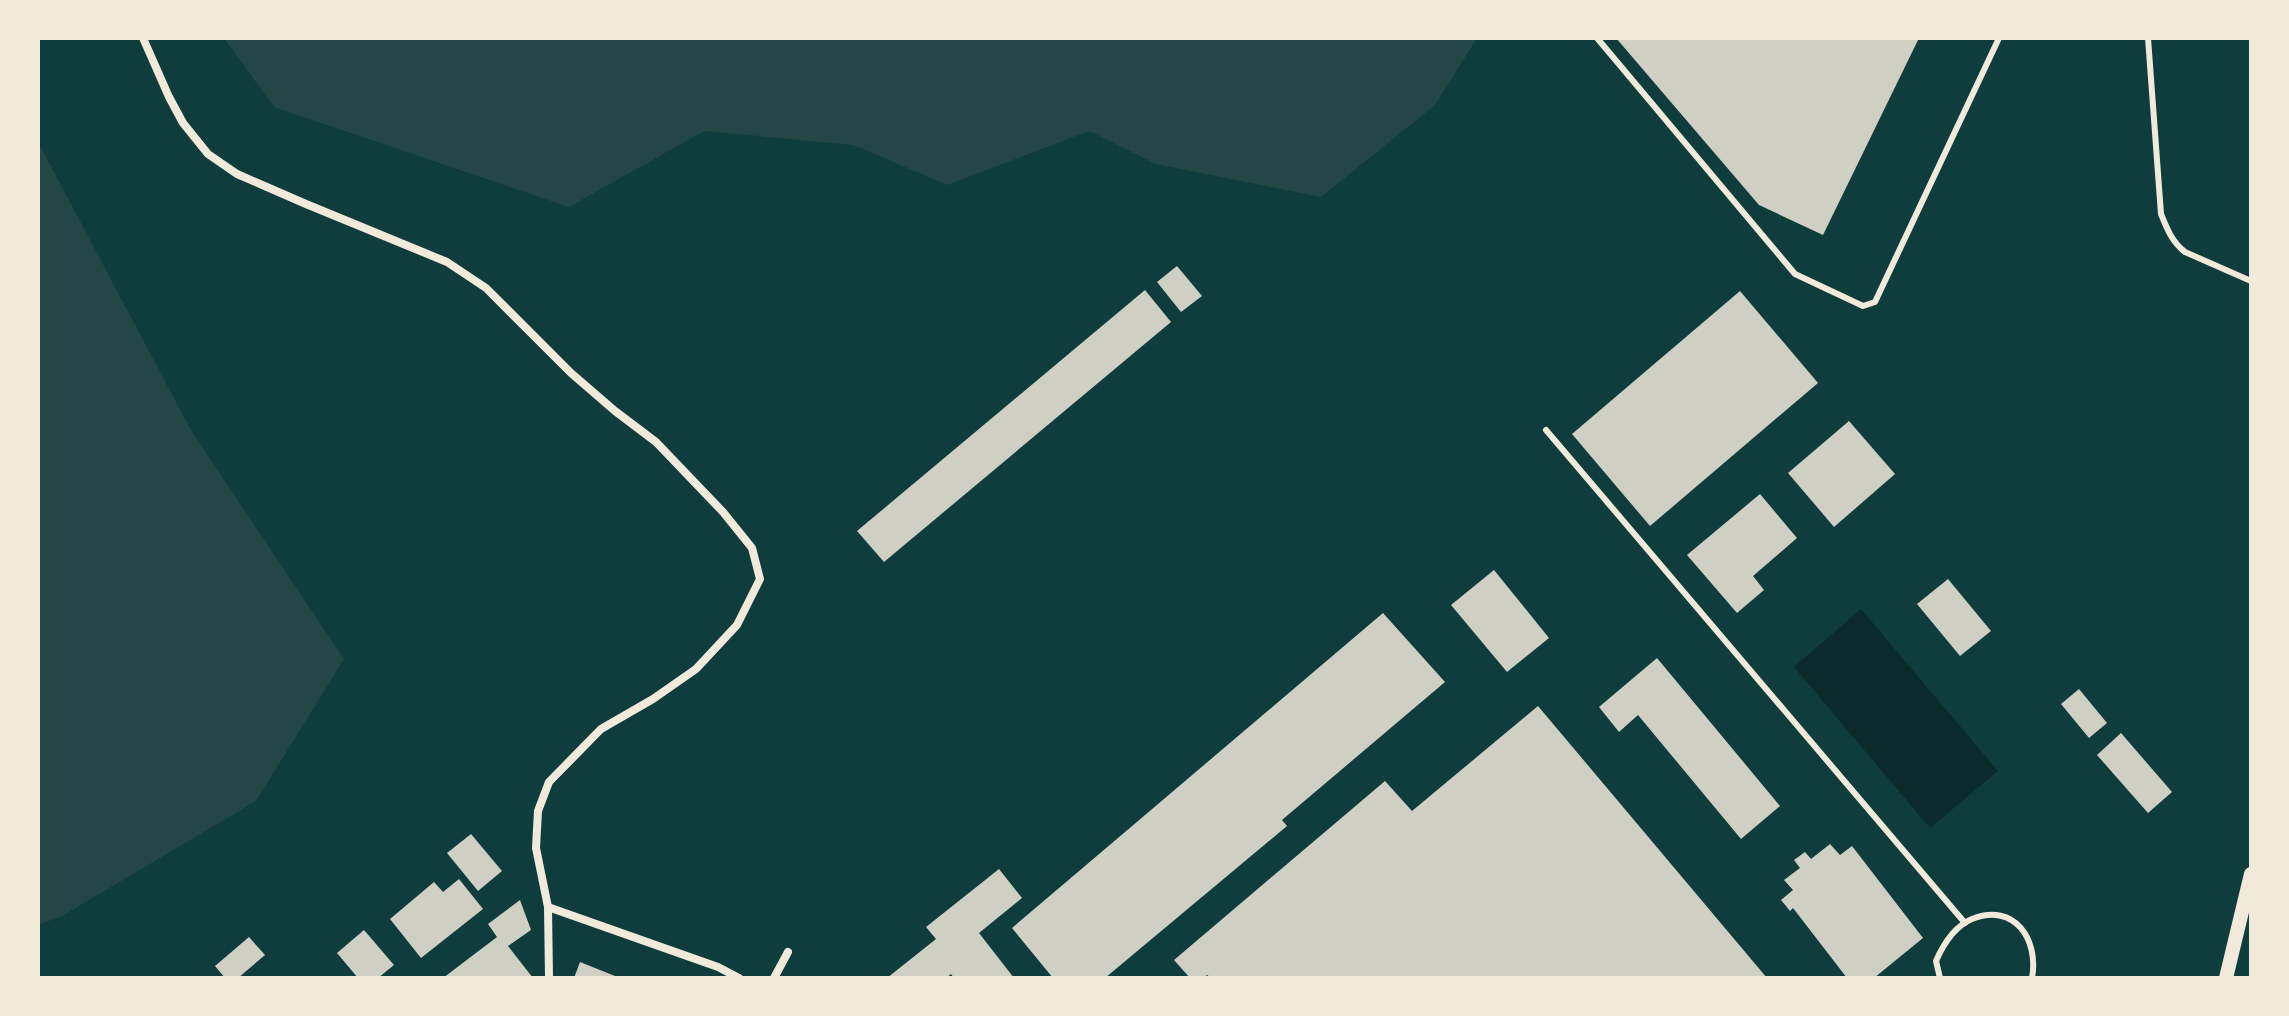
<svg xmlns="http://www.w3.org/2000/svg" width="2289" height="1016" font-family="Georgia,serif">
  <style>
    .green { fill: #244646 }
    .water { fill: #0a2a2b }
    .building { fill: #cfcfc3 }
    .lines { fill: none; stroke-linecap: round; stroke-linejoin: round }
    .service { stroke: #f1e9da; stroke-width: 6 }
    .minor { stroke: #f1e9da; stroke-width: 8 }
    .tertiary { stroke: #f1e9da; stroke-width: 14 }
  </style>
  <rect width="100%" height="100%" fill="#0f3d3e"/>
  <!-- green -->
  <g class="green">
    <path d="M224 38H1477L1435 105 1321 197 1156 164 1089 131 947 185 854 145 704 131 569 207 274 107Z"/>
    <path d="M38 142 192 432 344 659 256 801 62 916 38 925Z"/>
  </g>
  <!-- water -->
  <path class="water" d="M1861 609 1998 771 1930 828 1794 667Z"/>
  <!-- building -->
  <g class="building">
    <path d="M1616 38H1919L1823 235 1759 205Z"/>
    <path d="M1177 266 1202 296 1181 312 1157 282Z"/>
    <path d="M1145 290 1171 322 884 562 857 531Z"/>
    <path d="M1740 291 1818 383 1650 526 1572 434Z"/>
    <path d="M1849 421 1895 474 1834 527 1788 473Z"/>
    <path d="M1760 494 1797 538 1753 576 1764 590 1737 613 1687 555Z"/>
    <path d="M1494 570 1549 638 1507 672 1451 605Z"/>
    <path d="M1948 579 1991 631 1960 656 1917 604Z"/>
    <path d="M1383 613 1445 682 1282 820 1287 826 1105 978H1053L1012 928Z"/>
    <path d="M1657 658 1780 806 1741 839 1638 715 1619 732 1599 707Z"/>
    <path d="M2079 689 2107 723 2089 738 2061 704Z"/>
    <path d="M1538 706 1767 978H1212L1207 975 1203 978H1190L1174 960 1385 781 1412 811Z"/>
    <path d="M2121 733 2172 792 2148 813 2097 755Z"/>
    <path d="M471 834 502 871 478 891 447 853Z"/>
    <path d="M1830 844 1840 855 1852 846 1923 938 1874 978H1847L1793 908 1790 911 1781 900 1793 890 1784 880 1800 868 1794 860 1805 852 1811 859Z"/>
    <path d="M999 869 1022 898 979 933 1014 978H954L951 974 946 978H887L936 939 926 927Z"/>
    <path d="M459 879 483 909 421 958 390 919 434 882 443 892Z"/>
    <path d="M520 900 531 930 508 946 533 978H443L497 937 488 924Z"/>
    <path d="M364 930 394 965 378 978H358L337 953Z"/>
    <path d="M249 937 265 955 238 978H225L215 966Z"/>
    <path d="M580 962 620 978H574Z"/>
  </g>
  <g class="lines">
    <!-- service -->
    <g class="service">
      <path d="M1597 38 1795 274 1863 306 1875 302 1999 38"/>
      <path d="M2148 38 2161 214C2167 229 2172 242 2185 252L2251 281"/>
      <path d="M1546 430 1965 923"/>
      <path d="M1940 978 1936 961C1943 945 1955 926 1972 919 2015 902 2039 940 2032 978"/>
    </g>
    <!-- minor -->
    <g class="minor">
      <path d="M143 38 169 97 183 123 208 154 237 174 306 204 447 262 486 288 571 373 615 411 656 442 723 512 752 548 760 579 737 625 696 669 653 699 601 729 549 782 538 811 536 848 548 907 549 978"/>
      <path d="M548 907 718 967 739 978"/>
      <path d="M774 978 788 952"/>
    </g>
    <!-- tertiary -->
    <path class="tertiary" d="M2226 978 2251 874"/>
  </g>
  <!-- border -->
  <rect width="2289" height="1016" fill="none" stroke="#f1e9da" stroke-width="80"/>
</svg>
